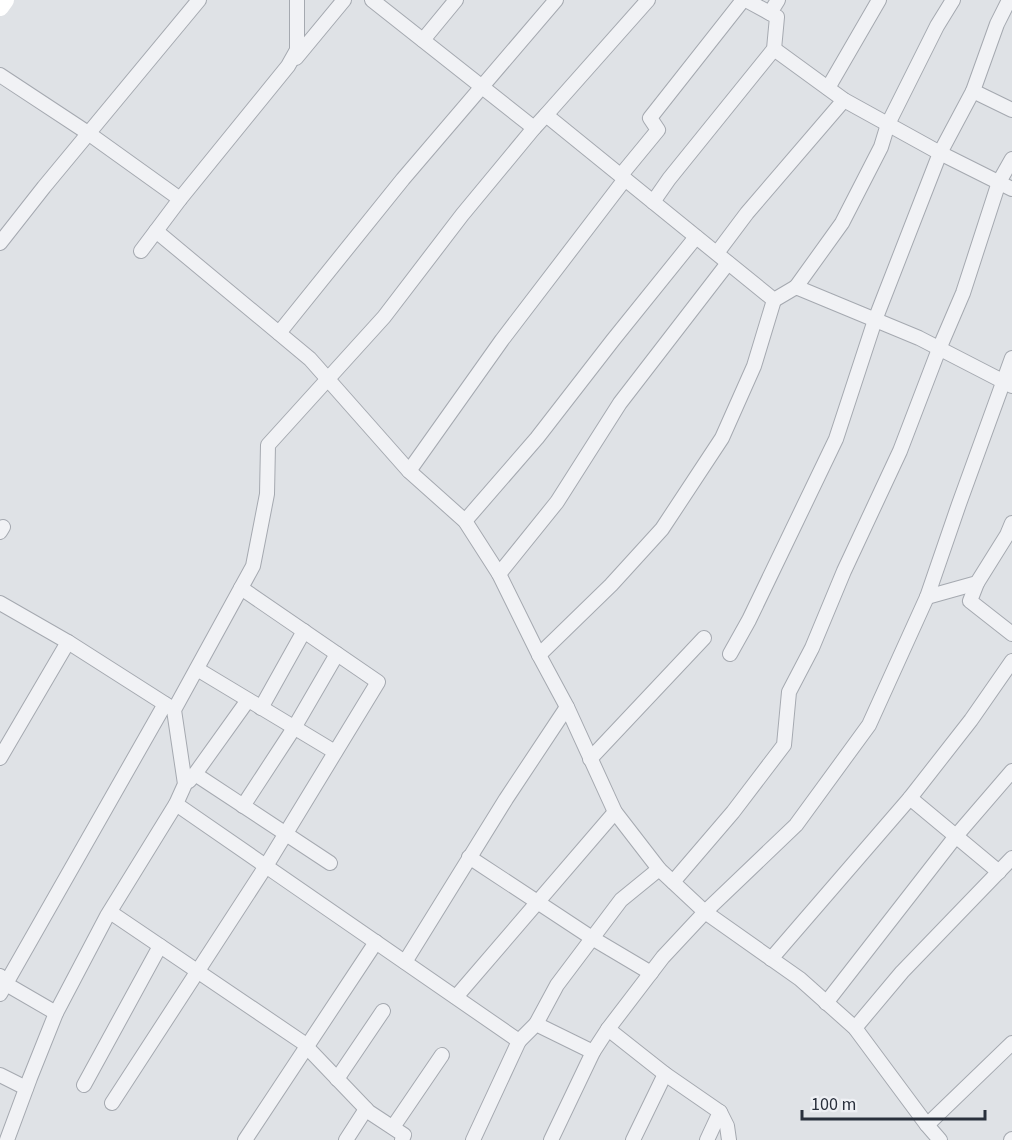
<svg xmlns="http://www.w3.org/2000/svg" width="1012" height="1140" font-family="'Source Sans 3',sans-serif">
  <style>
    .lines { fill: none; stroke-linecap: round; stroke-linejoin: round }
    .street-casing { stroke: #a5a9b0; stroke-width: 16 }
    .street { stroke: #f1f2f5; stroke-width: 14 }
    .secondary { stroke: #fff; stroke-width: 18 }
  </style>
  <rect width="100%" height="100%" fill="#dfe2e6"/>
  <g class="lines">
    <defs>
      <g id="street">
        <path d="M372 0 534 128 546 115 774 300 796 287 919 338 1012 386"/>
        <path d="M770 13 778 0"/>
        <path d="M423 40 456 0"/>
        <path d="M774 49 844 100 940 153 1012 189"/>
        <path d="M296 58 344 0"/>
        <path d="M0 75 88 133 180 199"/>
        <path d="M828 88 879 0"/>
        <path d="M973 91 1012 110"/>
        <path d="M546 115 648 0"/>
        <path d="M621 175 658 130 650 118 743 0"/>
        <path d="M653 202 669 179 774 49 777 17 746 0"/>
        <path d="M156 231 310 359 409 471 465 521 499 574 539 655 567 707 615 812 659 869 705 912 800 979 855 1028 927 1125 940 1140"/>
        <path d="M0 243 44 187 199 0"/>
        <path d="M141 251 180 199 288 66 297 50V0"/>
        <path d="M717 253 747 213 844 100"/>
        <path d="M796 287 842 223 881 147 888 124 937 26 953 0"/>
        <path d="M279 333 403 179 556 0"/>
        <path d="M409 471 502 340 625 179"/>
        <path d="M465 521 537 438 613 340 696 237"/>
        <path d="M0 532 3 527"/>
        <path d="M499 574 557 502 620 403 728 263"/>
        <path d="M977 583 970 601 1012 634"/>
        <path d="M927 597 977 583 1007 535 1012 523"/>
        <path d="M0 603 68 642 173 709"/>
        <path d="M730 654 749 620 836 439 875 320 940 153 973 91 997 24 1009 0"/>
        <path d="M539 655 611 585 662 529 722 438 754 366 774 300"/>
        <path d="M197 669 335 752"/>
        <path d="M261 708 304 631"/>
        <path d="M0 758 68 642"/>
        <path d="M590 759 704 638"/>
        <path d="M195 774 330 863"/>
        <path d="M189 781 195 774 248 700"/>
        <path d="M910 798 999 872"/>
        <path d="M176 804 519 1041 536 1024 593 1052"/>
        <path d="M243 806 294 728 337 654"/>
        <path d="M469 857 592 938 651 973"/>
        <path d="M673 882 733 812 784 745 789 692 812 648 844 571 900 451 939 349 963 293 999 182 1012 159"/>
        <path d="M110 912 302 1042 369 1112 404 1135 402 1140"/>
        <path d="M771 959 910 798 971 720 1012 661"/>
        <path d="M405 962 506 799 567 707"/>
        <path d="M0 976 6 984 56 1013"/>
        <path d="M0 994 165 704"/>
        <path d="M456 997 615 812"/>
        <path d="M826 1003 956 836 1012 771"/>
        <path d="M536 1024 557 985 621 900 659 869"/>
        <path d="M855 1028 902 972 1012 858"/>
        <path d="M608 1029 665 1074 720 1112 707 1140"/>
        <path d="M0 1075 26 1088"/>
        <path d="M337 1079 383 1011"/>
        <path d="M84 1085 160 946"/>
        <path d="M112 1103 266 866 378 682 241 588"/>
        <path d="M720 1112 727 1126 729 1140"/>
        <path d="M927 1125 1012 1043"/>
        <path d="M393 1127 442 1055"/>
        <path d="M7 1140 30 1078 56 1013 107 916 176 804 185 784 174 710 253 566 267 494 268 445 384 317 462 215 534 128"/>
        <path d="M245 1140 376 942"/>
        <path d="M346 1140 366 1109"/>
        <path d="M473 1140 519 1041"/>
        <path d="M551 1140 593 1052 608 1029 663 957 705 912 796 825 869 725 927 597 959 504 1012 358"/>
        <path d="M633 1140 665 1074"/>
        <path d="M1011 1140 1012 1139"/>
      </g>
    </defs>
    <!-- street casing -->
    <use href="#street" class="street-casing"/>
    <!-- street -->
    <use href="#street" class="street"/>
    <!-- secondary -->
    <path class="secondary" d="M0 7 5 0"/>
  </g>
  <!-- scale -->
  <path d="M802 1110v9h183v-9" fill="none" stroke="#29303c" stroke-width="3"/>
  <text x="811" y="1110" font-size="18" fill="#29303c" stroke="#eef0f4" stroke-width="4.5" paint-order="stroke">100 m</text>
</svg>
